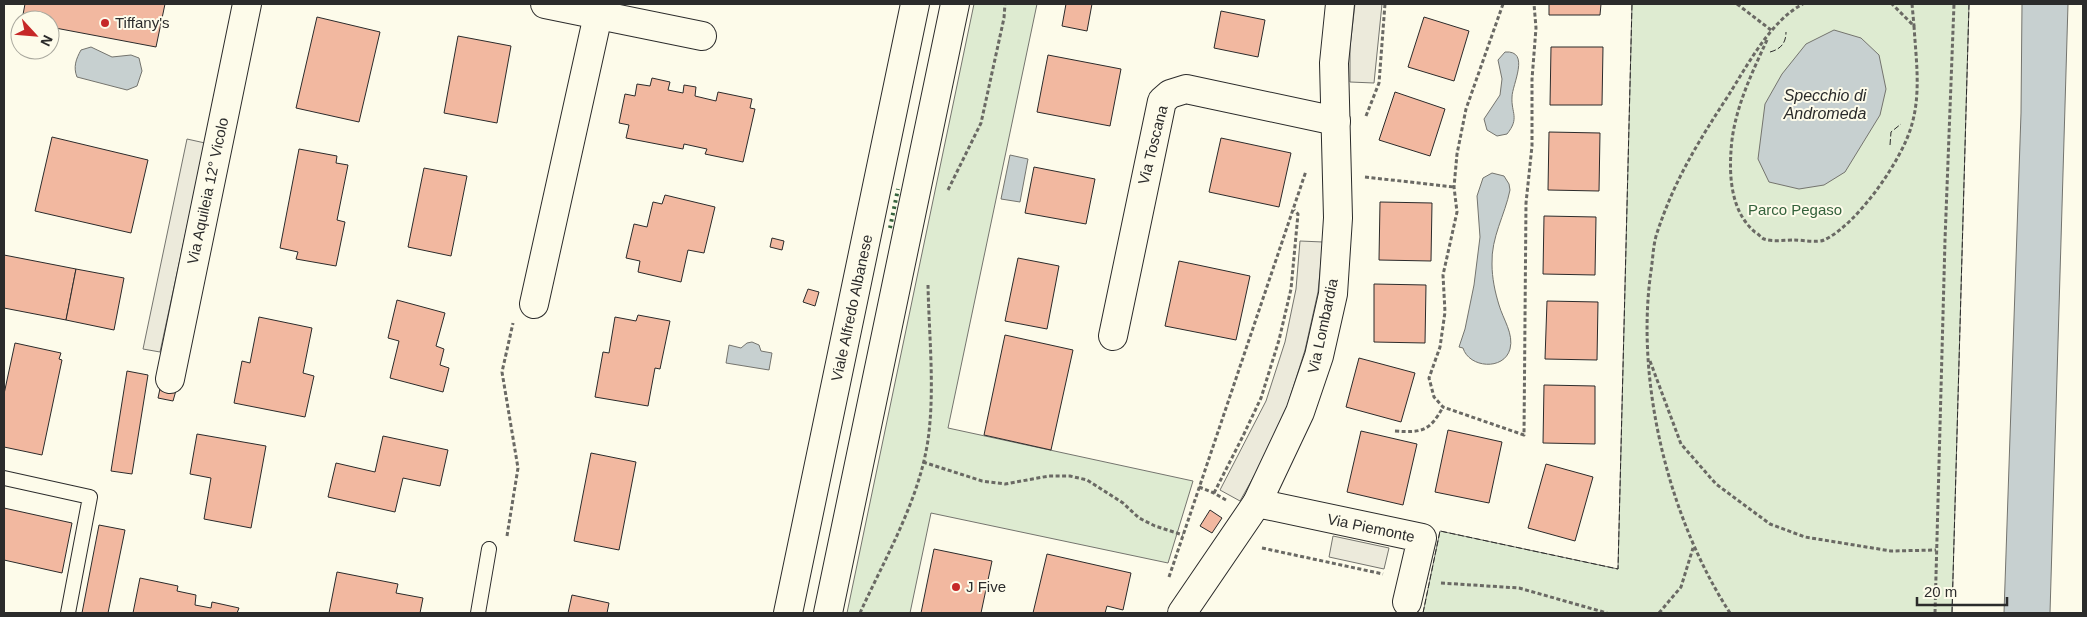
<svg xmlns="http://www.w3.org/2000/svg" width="2087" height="617" font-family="Helvetica,sans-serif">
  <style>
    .green { fill: #deebd1; stroke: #74746e }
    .parking { fill: #eceadb; stroke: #74746e }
    .water { fill: #c7d0d0; stroke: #74746e }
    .building { fill: #f2b8a0; stroke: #2b2b2b }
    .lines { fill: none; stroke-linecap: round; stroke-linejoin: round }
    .service-casing { stroke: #2b2b2b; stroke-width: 16 }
    .minor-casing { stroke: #2b2b2b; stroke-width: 30 }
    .tertiary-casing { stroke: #2b2b2b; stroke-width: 30 }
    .path { stroke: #6a6964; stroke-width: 3; stroke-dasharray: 4 2.5; stroke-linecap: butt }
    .service { stroke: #fdfbea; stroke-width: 14 }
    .minor { stroke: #fdfbea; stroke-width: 28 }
    .tertiary { stroke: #fdfbea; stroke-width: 28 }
    .hedge { stroke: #34623c; stroke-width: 4; stroke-dasharray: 2.5 4; stroke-linecap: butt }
    .fence { stroke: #2b2b2b; stroke-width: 1; stroke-dasharray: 6 2.5; stroke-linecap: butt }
    .poi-dot { fill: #c62828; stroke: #fdfbea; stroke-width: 2 }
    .labels { text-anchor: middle; stroke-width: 4; stroke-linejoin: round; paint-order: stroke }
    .poi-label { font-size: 15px; fill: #2b2b2b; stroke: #fdfbea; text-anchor: start }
    .street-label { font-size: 15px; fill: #2b2b2b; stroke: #fdfbea }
    .park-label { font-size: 15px; fill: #34623c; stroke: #fdfbea }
    .water-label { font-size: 16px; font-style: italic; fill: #2b2b2b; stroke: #fdfbea }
  </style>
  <rect width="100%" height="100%" fill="#fdfbea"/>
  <!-- green -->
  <g class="green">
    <path d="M974 4H1037L948 428 1193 481 1168 563 931 513 910 613H847Z"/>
    <path d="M1632 4H1969L1952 613H1423L1440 531 1618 569Z"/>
  </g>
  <!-- parking -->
  <g class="parking">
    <path d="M1355 4H1382L1374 83 1350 82V47Z"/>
    <path d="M187 139 205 143 160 352 143 349Z"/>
    <path d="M1300 241 1323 242 1318 292 1305 350 1287 407 1267 453 1240 501 1220 490 1266 401 1285 342 1296 289Z"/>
    <path d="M1333 536 1389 548 1384 569 1329 557Z"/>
  </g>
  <!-- water -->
  <g class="water">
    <path d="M2022 4H2068L2050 613H2004L2021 113Z"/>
    <path d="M1834 30 1861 38 1879 55 1886 89 1880 115 1845 172 1824 185 1799 189 1769 182 1758 159 1765 104 1782 74 1806 44Z"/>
    <path d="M91 47 112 57 131 55 139 58 142 71 137 86 127 90 77 77C73 67 76 59 81 50Z"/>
    <path d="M1505 52C1531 50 1512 85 1512 97 1511 113 1520 118 1507 134L1497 136 1487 130 1484 119 1500 95 1502 79 1498 60Z"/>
    <path d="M1010 155 1028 159 1020 202 1001 199Z"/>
    <path d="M1492 173 1504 176 1509 184 1510 190C1505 215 1491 237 1492 264 1492 278 1495 292 1499 305 1503 319 1514 334 1510 349 1504 371 1469 368 1463 348L1459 347 1465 329 1474 285 1480 237 1477 196 1483 178Z"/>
    <path d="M752 342 759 345 761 351 772 353 769 370 726 363 729 345 741 348 747 343Z"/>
  </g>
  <!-- building -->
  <g class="building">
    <path d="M25 4H165L156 47 50 27V20H22Z"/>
    <path d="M1066 4H1092L1087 31 1062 26Z"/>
    <path d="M1549 4H1601L1600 15H1549Z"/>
    <path d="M1221 11 1265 20 1258 57 1214 48Z"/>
    <path d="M317 17 380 32 359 122 296 108Z"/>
    <path d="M1424 17 1469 31 1454 81 1408 67Z"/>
    <path d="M458 36 511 46 497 123 444 113Z"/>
    <path d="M1551 47H1603L1602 105H1550Z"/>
    <path d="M1048 55 1121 69 1110 126 1037 112Z"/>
    <path d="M652 78 670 82 668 90 683 93 684 85 696 87 695 96 716 101 718 92 752 99 750 108 755 109 743 162 705 154 707 149 684 144 683 149 626 138 629 125 619 123 625 94 635 96 637 84 650 86Z"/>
    <path d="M1395 92 1445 109 1430 156 1379 140Z"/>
    <path d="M1549 132 1600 133 1599 191 1548 190Z"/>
    <path d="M52 137 148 160 131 233 35 211Z"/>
    <path d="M1221 138 1291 153 1279 207 1209 192Z"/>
    <path d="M299 149 337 156 336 163 348 165 337 220 345 222 336 266 296 259 298 252 280 248Z"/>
    <path d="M1034 167 1095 179 1086 224 1025 213Z"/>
    <path d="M424 168 467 176 451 256 408 247Z"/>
    <path d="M665 195 715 207 704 253 688 250 681 282 638 272 640 261 626 258 634 224 647 227 653 202 662 204Z"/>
    <path d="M1380 202 1432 203 1431 261 1379 260Z"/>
    <path d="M1544 216 1596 217 1595 275 1543 274Z"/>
    <path d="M772 238 784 241 782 250 770 247Z"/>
    <path d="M4 255 76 269 66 320 4 308Z"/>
    <path d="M1018 258 1059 266 1047 329 1005 321Z"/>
    <path d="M1179 261 1250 276 1236 340 1165 326Z"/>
    <path d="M76 269 124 278 114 330 66 320Z"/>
    <path d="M1374 284 1426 285 1425 343 1374 342Z"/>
    <path d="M808 289 819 292 815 306 803 302Z"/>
    <path d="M397 300 445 313 436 346 444 349 440 365 449 368 443 392 390 378 399 341 388 338Z"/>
    <path d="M1547 301 1598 302 1597 360 1545 359Z"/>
    <path d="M638 315 670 321 660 369 655 368 648 406 595 397 603 352 609 353 615 317 636 321Z"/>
    <path d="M259 317 312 328 303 373 314 376 305 417 234 403 242 361 250 363Z"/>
    <path d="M1005 335 1073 350 1051 450 984 435Z"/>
    <path d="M15 343 61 353 59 359 62 360 42 455 4 447V394Z"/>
    <path d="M1359 358 1415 373 1401 422 1346 407Z"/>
    <path d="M127 371 148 375 132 474 111 471Z"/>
    <path d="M161 384 177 387 173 401 158 398Z"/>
    <path d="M1544 385 1595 386V444L1543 443Z"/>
    <path d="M1448 430 1502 442 1489 503 1435 492Z"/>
    <path d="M1361 431 1417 444 1403 505 1347 492Z"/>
    <path d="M197 434 266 446 251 528 204 519 211 478 190 474Z"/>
    <path d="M383 436 448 450 440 486 403 478 395 512 328 497 336 463 375 472Z"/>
    <path d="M591 453 636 462 619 550 574 541Z"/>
    <path d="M1546 464 1593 477 1575 541 1528 528Z"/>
    <path d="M4 508 72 523 62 573 4 560Z"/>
    <path d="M1210 510 1222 518 1212 533 1200 526Z"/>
    <path d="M99 525 125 530 108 613H82Z"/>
    <path d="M934 549 992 561 981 613H921Z"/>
    <path d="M1047 554 1131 573 1123 610 1107 606 1105 613H1033Z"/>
    <path d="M337 572 398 584 396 593 423 598 420 613H329Z"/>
    <path d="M140 578 178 586 177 591 196 595 195 605 211 608 212 602 239 608 237 613H133Z"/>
    <path d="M572 595 609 603 607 613H568Z"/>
  </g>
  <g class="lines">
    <defs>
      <g id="service">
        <path d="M4 478 90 497 68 613"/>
        <path d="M478 613 489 549"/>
      </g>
      <g id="minor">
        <path d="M545 4 702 36"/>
        <path d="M534 304 598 15"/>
        <path d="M1113 336 1162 101 1170 94 1186 89 1336 121"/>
        <path d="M170 379 247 4"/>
        <path d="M1257 503 1422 538 1407 602"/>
        <path d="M1182 613 1257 503 1300 412 1319 356 1333 294 1338 218 1334 63 1340 4"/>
      </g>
      <g id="tertiary">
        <path d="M788 613 915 4"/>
        <path d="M828 613 955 4"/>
      </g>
    </defs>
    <!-- service casing -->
    <use href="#service" class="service-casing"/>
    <!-- minor casing -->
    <use href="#minor" class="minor-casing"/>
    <!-- tertiary casing -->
    <use href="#tertiary" class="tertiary-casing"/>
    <!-- path -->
    <g class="path">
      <path d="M1503 4 1466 109 1457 154 1454 187 1457 212 1443 275 1445 312 1440 347 1429 378 1434 397 1443 407 1524 435 1526 203 1532 146V79L1536 28 1534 4"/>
      <path d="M1737 4 1771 30"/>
      <path d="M1912 4 1914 26"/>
      <path d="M1767 40C1751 75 1733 112 1731 151 1729 179 1732 213 1755 232 1758 233 1761 238 1764 239 1772 242 1786 240 1794 240 1803 240 1817 243 1824 240 1857 225 1903 159 1912 124 1921 92 1916 59 1914 26L1892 4"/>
      <path d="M1366 116 1379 83 1385 4"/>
      <path d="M1365 177 1454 187"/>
      <path d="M948 190 981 123 1004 18 1005 4"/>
      <path d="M1650 361 1681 444 1716 484 1770 524 1805 537 1891 551 1936 550"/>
      <path d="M1395 431C1422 433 1430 431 1443 407"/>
      <path d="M923 462 982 481 1005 484 1049 476H1070L1087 480 1123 503 1139 518 1155 526 1183 535"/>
      <path d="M1199 487 1214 493 1226 500"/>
      <path d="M1214 493 1243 436 1261 398 1279 340 1291 289 1298 214 1294 210"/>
      <path d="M507 536 518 468 502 372 513 323"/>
      <path d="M1262 548 1383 574"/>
      <path d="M1169 577 1306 171"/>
      <path d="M1441 583 1519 588 1607 613"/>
      <path d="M860 613C885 558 919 501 928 440 935 390 929 336 928 285"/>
      <path d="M1659 613 1681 587 1693 548"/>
      <path d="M1730 613C1669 519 1635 382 1651 271 1653 258 1653 245 1657 233 1674 181 1698 142 1728 96 1747 66 1771 20 1803 4"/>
      <path d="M1935 613 1945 240 1954 4"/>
    </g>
    <!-- service -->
    <use href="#service" class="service"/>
    <!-- minor -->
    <use href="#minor" class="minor"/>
    <!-- tertiary -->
    <use href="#tertiary" class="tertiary"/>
    <!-- hedge -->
    <path class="hedge" d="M890 228 898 189"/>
    <!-- fence -->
    <g class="fence">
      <path d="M1770 52C1781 49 1786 43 1786 32"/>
      <path d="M1890 145 1891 132 1901 124"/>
      <path d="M1423 613 1440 531 1618 569 1632 4"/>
      <path d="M1952 613 1969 4"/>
    </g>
  </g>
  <!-- markers -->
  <g class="poi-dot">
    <circle cx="105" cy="23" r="5"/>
    <circle cx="956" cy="587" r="5"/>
  </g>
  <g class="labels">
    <!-- poi labels -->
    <g class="poi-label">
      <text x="115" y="28">Tiffany's</text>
      <text x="966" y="592">J Five</text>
    </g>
    <!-- street labels -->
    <g class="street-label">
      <text transform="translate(1153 145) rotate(-76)" y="5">Via Toscana</text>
      <text transform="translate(208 191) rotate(-78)" y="5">Via Aquileia 12° Vicolo</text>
      <text transform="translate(852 308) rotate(-78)" y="5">Viale Alfredo Albanese</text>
      <text transform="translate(1323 326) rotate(-78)" y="5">Via Lombardia</text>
      <text transform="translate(1371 528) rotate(12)" y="5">Via Piemonte</text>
    </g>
    <!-- park labels -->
    <g class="park-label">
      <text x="1795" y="215">Parco Pegaso</text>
    </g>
    <!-- water labels -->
    <g class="water-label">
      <text x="1825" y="101">Specchio di<tspan x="1825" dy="18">Andromeda</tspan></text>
    </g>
  </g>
  <!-- border -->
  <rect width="2087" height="617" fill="none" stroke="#2b2b2b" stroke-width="10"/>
  <!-- north arrow -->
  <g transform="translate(35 35) rotate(116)"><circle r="24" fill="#fdfbea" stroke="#a9a89e"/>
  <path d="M0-4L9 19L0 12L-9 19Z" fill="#c62828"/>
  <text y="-8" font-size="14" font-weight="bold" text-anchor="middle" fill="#2b2b2b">N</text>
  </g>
  <!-- scale -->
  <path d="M1917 597v8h90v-8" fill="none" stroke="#2b2b2b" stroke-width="2.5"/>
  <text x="1924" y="597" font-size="15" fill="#2b2b2b" stroke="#fdfbea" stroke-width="4" paint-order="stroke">20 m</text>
</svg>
